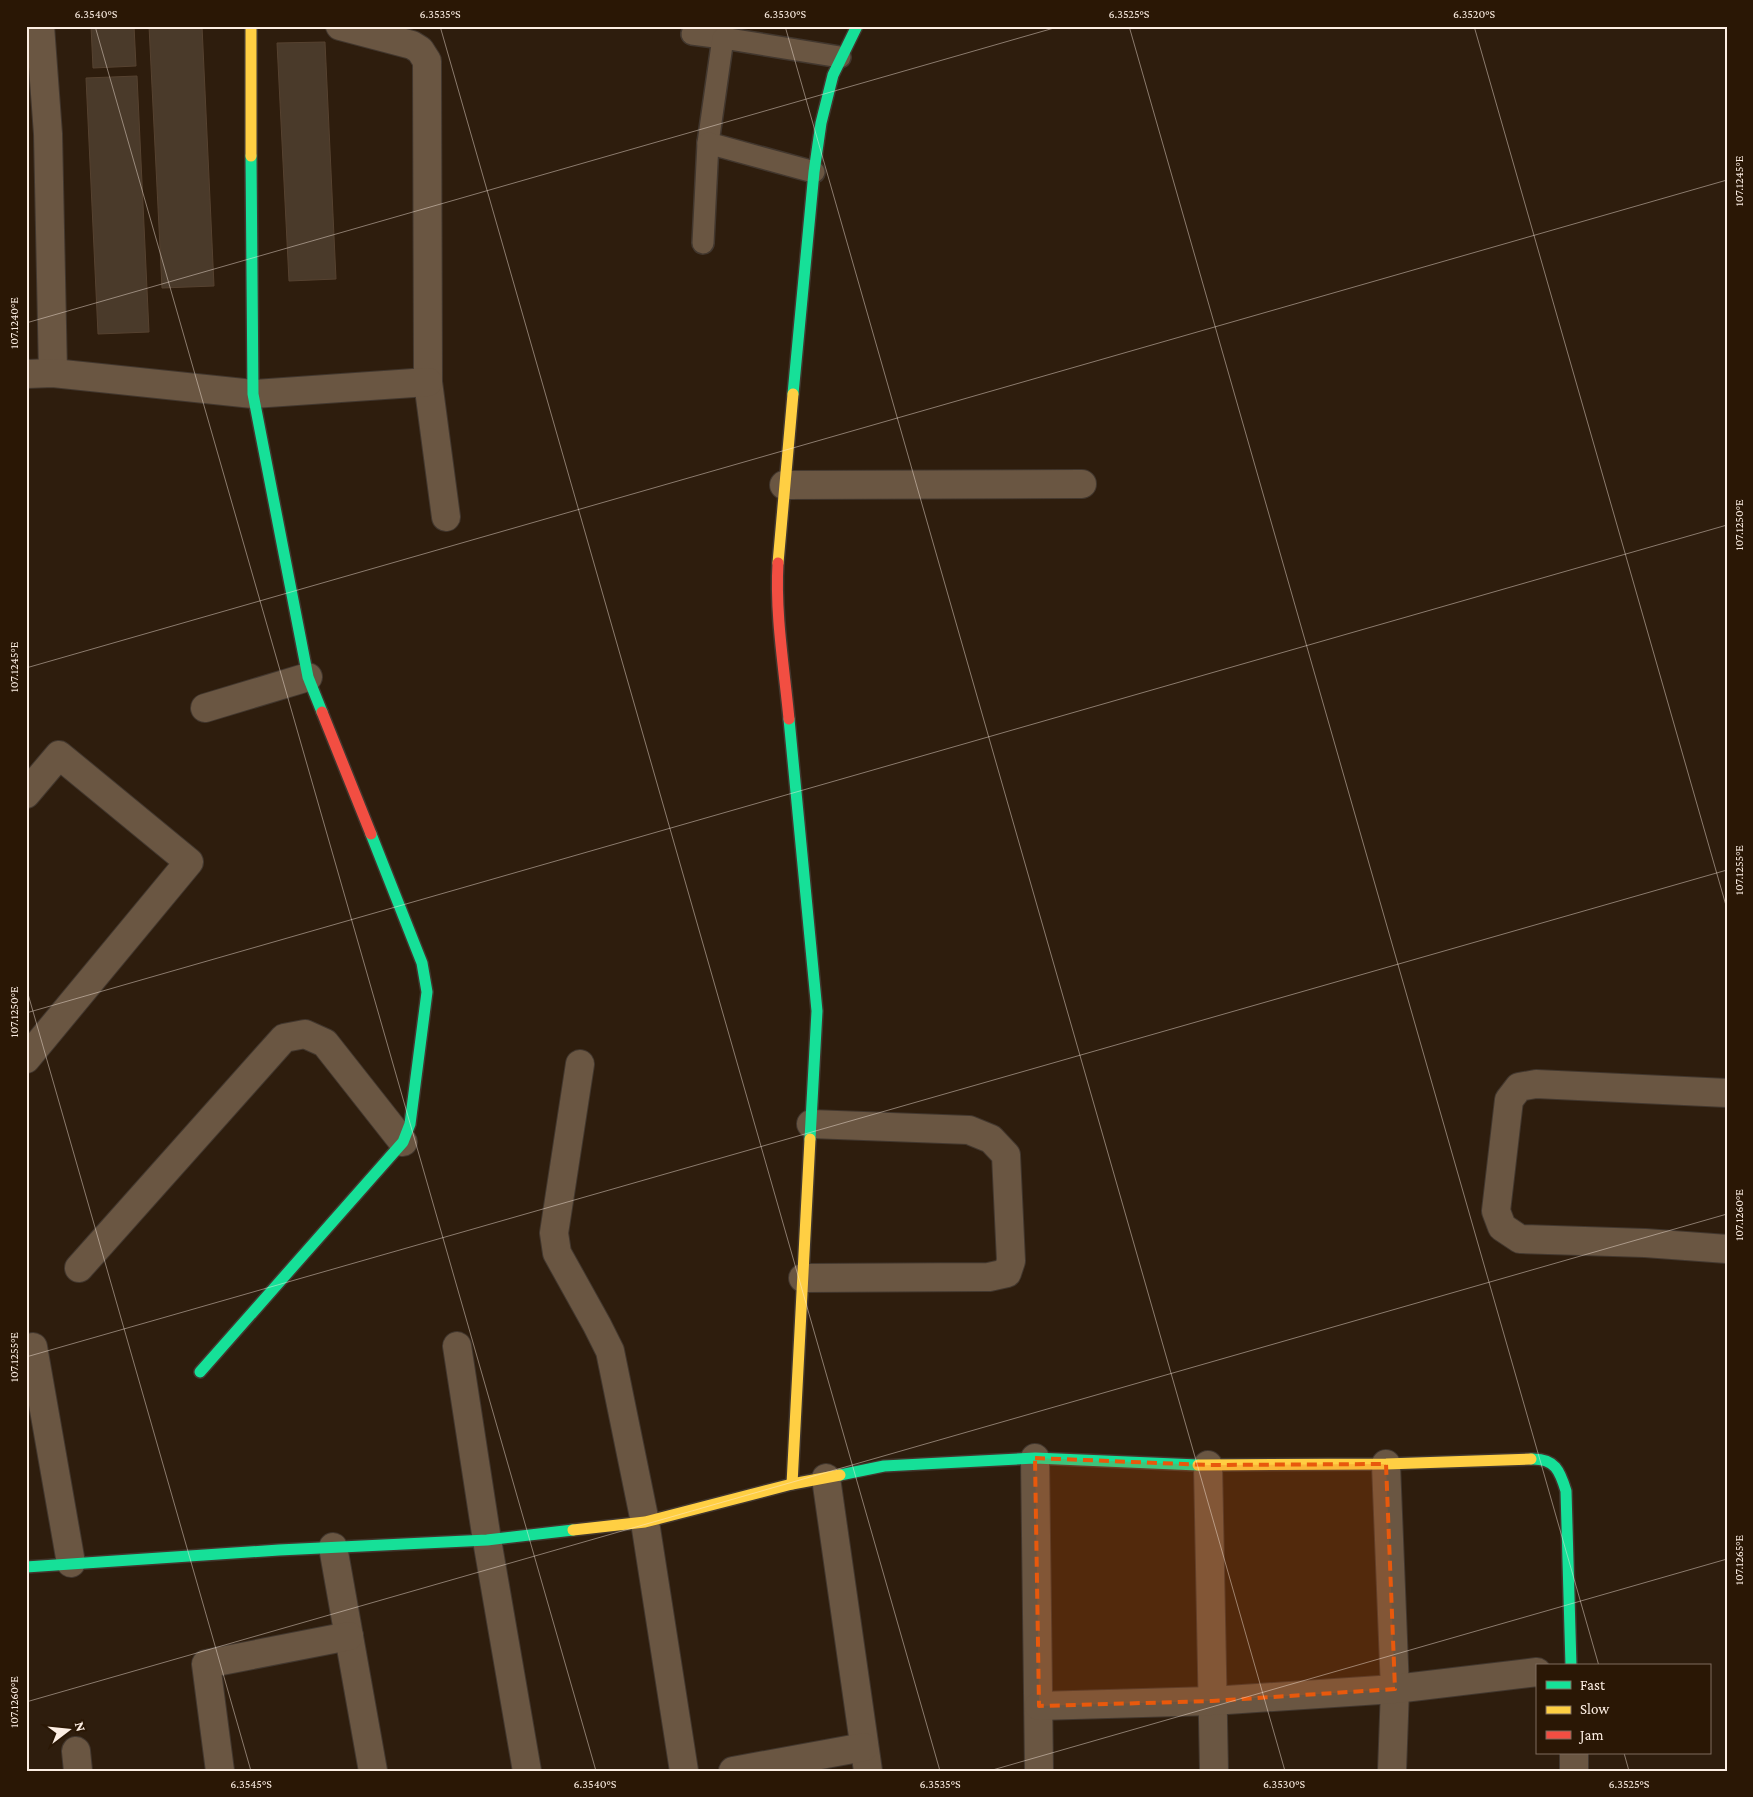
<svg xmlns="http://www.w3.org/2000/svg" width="1753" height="1797" font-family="'Crimson Pro',serif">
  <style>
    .building { fill: #4a3a2a; stroke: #564230 }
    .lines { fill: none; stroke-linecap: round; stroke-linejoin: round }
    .lane-casing { stroke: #42372e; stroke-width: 24 }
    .street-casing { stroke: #42372e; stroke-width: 30 }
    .fast-casing { stroke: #42372e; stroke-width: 14 }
    .slow-casing { stroke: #42372e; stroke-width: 14 }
    .jam-casing { stroke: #42372e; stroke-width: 14 }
    .lane { stroke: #6a5642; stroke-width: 21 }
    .street { stroke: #6a5642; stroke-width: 28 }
    .fast { stroke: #16e098; stroke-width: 11 }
    .slow { stroke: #ffcf43; stroke-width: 11 }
    .jam { stroke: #f24e42; stroke-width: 11 }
    .marked { fill: #e8590c; fill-opacity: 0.2; stroke: #e8590c; stroke-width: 4; stroke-dasharray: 10 6; stroke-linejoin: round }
    .ticks { fill: none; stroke: #fceee3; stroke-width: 1; stroke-opacity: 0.45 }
    .neatline { fill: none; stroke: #fceee3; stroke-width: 2 }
    .ticks-label { font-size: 12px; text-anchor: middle; fill: #fceee3 }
  </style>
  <rect width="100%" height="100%" fill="#2e1d0d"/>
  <!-- building -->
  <g class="building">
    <path d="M91 26H134L136 66 93 68Z"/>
    <path d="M149 26H202L214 286 162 288Z"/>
    <path d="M325 42 336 279 289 281 277 43Z"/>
    <path d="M137 76 149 332 98 334 86 78Z"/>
  </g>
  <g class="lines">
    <defs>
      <g id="lane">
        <path d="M692 34 723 38"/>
        <path d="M708 143 723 38 840 57"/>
        <path d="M703 243 708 143 814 172"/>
      </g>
      <g id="street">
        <path d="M40 26 48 134 53 373"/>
        <path d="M340 26 412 45 420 50 427 61 428 382 446 517"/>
        <path d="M26 374 53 373 253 394 428 382"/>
        <path d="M784 485 1082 484"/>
        <path d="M205 708 308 677"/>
        <path d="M26 794 59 755 189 862 26 1059"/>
        <path d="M580 1064 554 1233 557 1253 597 1325 610 1351 645 1522 684 1771"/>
        <path d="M1727 1093 1536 1084 1519 1087 1509 1100 1496 1211 1502 1227 1520 1239 1645 1243 1727 1249"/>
        <path d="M79 1268 284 1038 305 1034 325 1043 403 1142"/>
        <path d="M803 1278 989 1277 1007 1273 1011 1261 1006 1155 991 1139 969 1130 811 1124"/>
        <path d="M457 1346 487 1540 527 1771"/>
        <path d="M33 1347 71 1563"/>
        <path d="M1035 1458 1039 1771"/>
        <path d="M1386 1464 1395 1689 1392 1771"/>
        <path d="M1208 1465 1214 1771"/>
        <path d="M826 1478 868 1771"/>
        <path d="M333 1547 373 1771"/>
        <path d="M1039 1706 1212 1701 1395 1689 1537 1672"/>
        <path d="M76 1751 78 1771"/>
        <path d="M1574 1753V1771"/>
        <path d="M220 1771 206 1664 349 1636"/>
        <path d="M733 1771 864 1747"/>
      </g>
      <g id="fast">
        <path d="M251 156 253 394 308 677 322 712"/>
        <path d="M793 394 814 172 821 123 833 75 857 26"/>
        <path d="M789 719 817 1011 810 1139"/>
        <path d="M200 1372 403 1142 410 1124 427 992 422 963 371 834"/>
        <path d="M1531 1459C1555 1458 1560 1471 1566 1491L1571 1666"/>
        <path d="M840 1475 884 1466 1035 1458 1198 1465"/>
        <path d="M26 1567 279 1550 487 1540 573 1530"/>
      </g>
      <g id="slow">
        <path d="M251 26V156"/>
        <path d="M778 563 793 394"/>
        <path d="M1198 1465 1386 1464 1531 1459"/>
        <path d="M792 1484 810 1139"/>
        <path d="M573 1530 645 1522 792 1484 840 1475"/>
      </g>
      <g id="jam">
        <path d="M778 563C775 614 784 667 789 719"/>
        <path d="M322 712 371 834"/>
      </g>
    </defs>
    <!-- lane casing -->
    <use href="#lane" class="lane-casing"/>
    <!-- street casing -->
    <use href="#street" class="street-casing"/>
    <!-- fast casing -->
    <use href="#fast" class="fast-casing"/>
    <!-- slow casing -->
    <use href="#slow" class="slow-casing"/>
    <!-- jam casing -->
    <use href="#jam" class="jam-casing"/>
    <!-- lane -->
    <use href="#lane" class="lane"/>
    <!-- street -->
    <use href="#street" class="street"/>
    <!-- fast -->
    <use href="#fast" class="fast"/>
    <!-- slow -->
    <use href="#slow" class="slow"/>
    <!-- jam -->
    <use href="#jam" class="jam"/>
  </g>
  <!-- marked area -->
  <path class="marked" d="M1035 1458 1208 1465 1386 1464 1395 1689 1212 1701 1039 1706Z"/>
  <!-- ticks -->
  <path class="ticks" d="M95 26 596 1771M440 26 940 1771M785 26 1285 1771M1129 26 1599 1666M1474 26 1727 909M26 323 1061 26M26 668 1727 180M26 987 251 1771M26 1013 1727 525M26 1357 1727 870M26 1702 1727 1214M1624 1753 1629 1771M989 1771 1727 1559"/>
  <!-- border -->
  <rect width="1753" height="1797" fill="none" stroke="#2a1705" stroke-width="55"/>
  <!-- legend -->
  <rect x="1536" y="1664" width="175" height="90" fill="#2a1705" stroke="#7e6d5e"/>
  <rect x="1546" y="1681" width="25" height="8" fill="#16e098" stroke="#7e6d5e"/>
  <text x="1580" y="1690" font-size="15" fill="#fceee3">Fast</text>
  <rect x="1546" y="1706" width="25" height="8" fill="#ffcf43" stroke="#7e6d5e"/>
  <text x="1580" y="1714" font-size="15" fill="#fceee3">Slow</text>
  <rect x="1546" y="1731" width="25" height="8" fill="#f24e42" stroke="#7e6d5e"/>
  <text x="1580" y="1740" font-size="15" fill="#fceee3">Jam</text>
  <!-- north arrow -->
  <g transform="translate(68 1730) rotate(74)" stroke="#2a1705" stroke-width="4" paint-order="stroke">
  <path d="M0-4L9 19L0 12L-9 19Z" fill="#fceee3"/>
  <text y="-8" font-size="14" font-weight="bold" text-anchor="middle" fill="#fceee3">N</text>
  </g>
  <rect x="28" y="28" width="1698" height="1742" class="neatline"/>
  <g class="ticks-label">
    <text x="96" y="18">6.3540°S</text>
    <text x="440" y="18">6.3535°S</text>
    <text x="785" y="18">6.3530°S</text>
    <text x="1129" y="18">6.3525°S</text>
    <text x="1474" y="18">6.3520°S</text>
    <text transform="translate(1739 181) rotate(-90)" y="4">107.1245°E</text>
    <text transform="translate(14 323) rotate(-90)" y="4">107.1240°E</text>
    <text transform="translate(1739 525) rotate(-90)" y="4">107.1250°E</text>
    <text transform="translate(14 667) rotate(-90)" y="4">107.1245°E</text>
    <text transform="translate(1739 870) rotate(-90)" y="4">107.1255°E</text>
    <text transform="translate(14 1012) rotate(-90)" y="4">107.1250°E</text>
    <text transform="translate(1739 1215) rotate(-90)" y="4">107.1260°E</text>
    <text transform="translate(14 1357) rotate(-90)" y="4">107.1255°E</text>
    <text transform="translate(1739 1560) rotate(-90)" y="4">107.1265°E</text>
    <text transform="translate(14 1702) rotate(-90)" y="4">107.1260°E</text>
    <text x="251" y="1788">6.3545°S</text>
    <text x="595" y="1788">6.3540°S</text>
    <text x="940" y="1788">6.3535°S</text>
    <text x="1284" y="1788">6.3530°S</text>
    <text x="1629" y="1788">6.3525°S</text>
  </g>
</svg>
